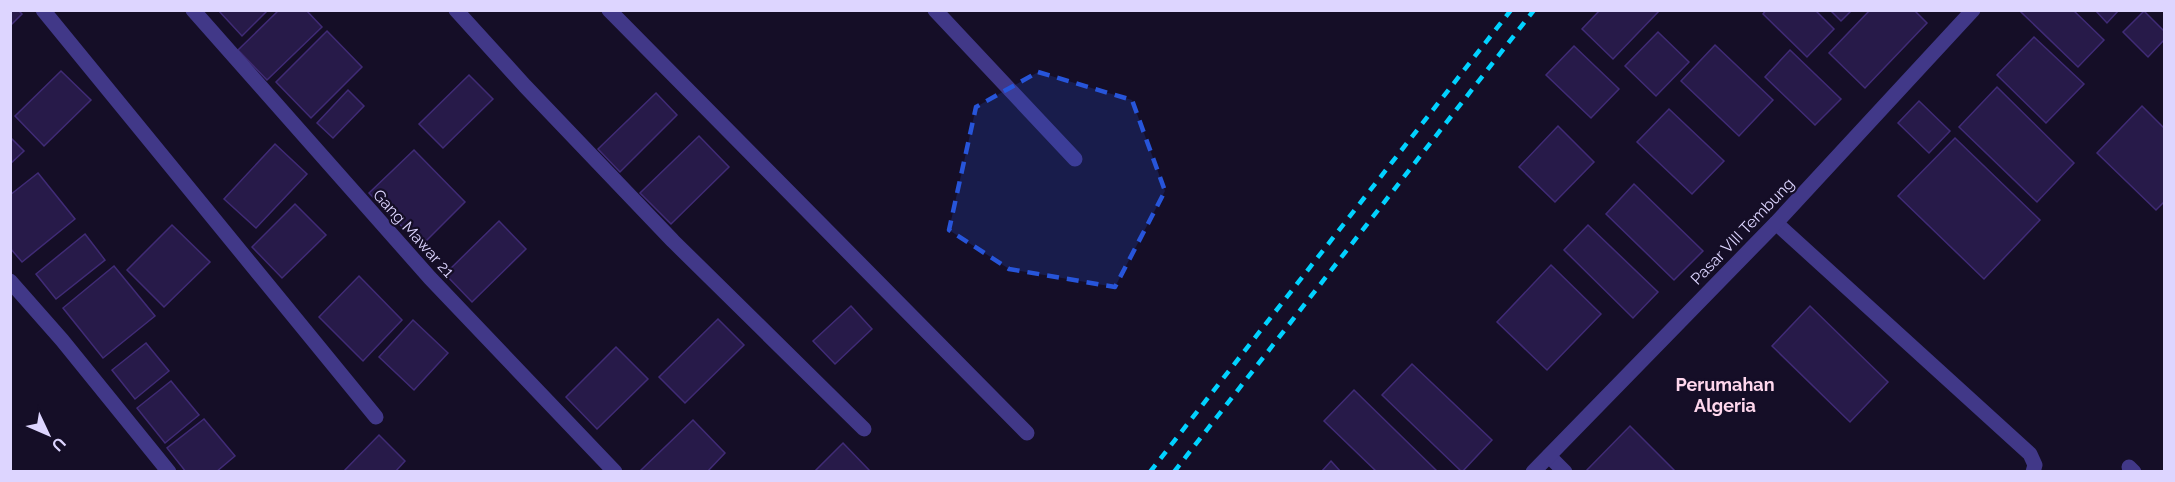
<svg xmlns="http://www.w3.org/2000/svg" width="2175" height="482" font-family="Raleway,sans-serif">
  <style>
    .building { fill: #271a49; stroke: #402b76; stroke-width: 1.5 }
    .lines { fill: none; stroke-linecap: round; stroke-linejoin: round }
    .street { stroke: #413888; stroke-width: 15 }
    .rail { stroke: #01d2ff; stroke-width: 4.5; stroke-dasharray: 9 8; stroke-linecap: butt }
    .marked { fill: #2755da; fill-opacity: 0.2; stroke: #2755da; stroke-width: 4.5; stroke-dasharray: 12 8; stroke-linejoin: round }
    .labels { text-anchor: middle; stroke-width: 4.5; stroke-linejoin: round; paint-order: stroke }
    .street-label { font-size: 16px; fill: #ddd5ff; stroke: #150e27 }
    .neighbourhood-label { font-size: 18px; font-weight: bold; fill: #ffd7ed; stroke: #150e27 }
  </style>
  <rect width="100%" height="100%" fill="#150e27"/>
  <!-- building -->
  <g class="building">
    <path d="M10 10H18L22 14 10 26Z"/>
    <path d="M218 10H268L242 36Z"/>
    <path d="M279 10H306L322 27 267 80 238 50Z"/>
    <path d="M1600 10H1660L1613 59 1582 29Z"/>
    <path d="M1766 10H1815L1834 29 1807 57 1763 14Z"/>
    <path d="M1830 10H1852L1841 21Z"/>
    <path d="M1870 10H1914L1927 23 1865 88 1829 53Z"/>
    <path d="M2022 10H2073L2104 40 2078 67 2021 12Z"/>
    <path d="M2095 10H2119L2107 23Z"/>
    <path d="M2144 11 2164 31V40L2148 57 2123 32Z"/>
    <path d="M327 31 362 67 311 118 276 82Z"/>
    <path d="M1658 32 1689 62 1656 96 1625 66Z"/>
    <path d="M2034 37 2084 84 2046 123 1997 75Z"/>
    <path d="M1715 45 1773 100 1739 136 1681 81Z"/>
    <path d="M1574 46 1619 89 1591 118 1546 75Z"/>
    <path d="M1790 50 1841 99 1815 125 1765 77Z"/>
    <path d="M61 71 91 100 44 146 15 116Z"/>
    <path d="M469 75 493 99 443 148 419 124Z"/>
    <path d="M1997 87 2074 163 2037 202 1959 127Z"/>
    <path d="M348 90 364 106 333 138 317 123Z"/>
    <path d="M656 93 677 115 620 172 598 149Z"/>
    <path d="M1919 101 1950 131 1929 153 1898 123Z"/>
    <path d="M2142 106 2164 128V202L2156 210 2097 153Z"/>
    <path d="M1669 109 1724 161 1692 194 1637 142Z"/>
    <path d="M1558 126 1594 162 1555 202 1519 167Z"/>
    <path d="M699 136 729 167 671 224 640 193Z"/>
    <path d="M10 137 24 151 10 164Z"/>
    <path d="M1955 138 2040 220 1984 279 1898 196Z"/>
    <path d="M275 144 307 174 256 228 224 199Z"/>
    <path d="M414 150 465 202 421 246 369 193Z"/>
    <path d="M38 173 75 219 22 262 10 248V195Z"/>
    <path d="M1634 184 1703 251 1674 280 1606 214Z"/>
    <path d="M295 204 326 235 282 278 252 247Z"/>
    <path d="M499 221 526 249 472 302 445 274Z"/>
    <path d="M172 225 210 262 164 307 127 270Z"/>
    <path d="M1588 225 1658 292 1633 318 1564 250Z"/>
    <path d="M85 234 105 260 56 299 36 274Z"/>
    <path d="M1551 265 1601 314 1547 370 1497 322Z"/>
    <path d="M114 266 155 316 103 358 63 308Z"/>
    <path d="M359 276 402 320 363 361 319 317Z"/>
    <path d="M851 306 872 329 835 364 813 341Z"/>
    <path d="M1810 306 1888 382 1850 422 1772 346Z"/>
    <path d="M718 319 744 345 685 403 659 377Z"/>
    <path d="M413 320 448 353 414 390 379 357Z"/>
    <path d="M146 343 169 371 135 399 112 370Z"/>
    <path d="M616 347 648 379 597 429 566 397Z"/>
    <path d="M1412 364 1492 440 1462 472 1382 395Z"/>
    <path d="M171 381 199 415 165 443 137 408Z"/>
    <path d="M1354 390 1438 472H1377L1324 421Z"/>
    <path d="M204 419 235 456 216 472H186L167 448Z"/>
    <path d="M693 420 725 453 707 472H639Z"/>
    <path d="M1630 426 1676 472H1585Z"/>
    <path d="M379 435 405 461 395 472H343Z"/>
    <path d="M843 443 870 471 814 472Z"/>
    <path d="M1331 461 1341 472H1321Z"/>
  </g>
  <g class="lines">
    <!-- street -->
    <g class="street">
      <path d="M43 10 376 417"/>
      <path d="M193 10 430 278 615 472"/>
      <path d="M456 10 525 86 673 241 864 429"/>
      <path d="M609 10 1027 433"/>
      <path d="M935 10 1075 159"/>
      <path d="M1776 223 2030 454 2035 465 2033 472"/>
      <path d="M10 281 62 340 169 472"/>
      <path d="M1549 456 1565 472"/>
      <path d="M2129 467 2134 472"/>
      <path d="M1533 472 1776 223 1973 10"/>
    </g>
    <!-- rail -->
    <g class="rail">
      <path d="M1150 472 1511 10"/>
      <path d="M1174 472 1534 10"/>
    </g>
  </g>
  <!-- marked area -->
  <path class="marked" d="M1038 72 1132 100 1165 191 1115 287 1009 269 949 230 976 107Z"/>
  <g class="labels">
    <!-- street labels -->
    <g class="street-label">
      <text transform="translate(1742 231) rotate(-46)" y="6">Pasar VIII Tembung</text>
      <text transform="translate(414 233) rotate(48)" y="6">Gang Mawar 21</text>
    </g>
    <!-- neighbourhood labels -->
    <g class="neighbourhood-label">
      <text x="1725" y="391">Perumahan<tspan x="1725" dy="21">Algeria</tspan></text>
    </g>
  </g>
  <!-- border -->
  <rect width="2175" height="482" fill="none" stroke="#ddd5ff" stroke-width="24"/>
  <!-- north arrow -->
  <g transform="translate(48 434) rotate(134)" stroke="#150e27" stroke-width="4.5" paint-order="stroke">
  <path d="M0-4.5L10 22L0 15L-10 22Z" fill="#ddd5ff"/>
  <text y="-9" font-size="16" font-weight="bold" text-anchor="middle" fill="#ddd5ff">U</text>
  </g>
</svg>
